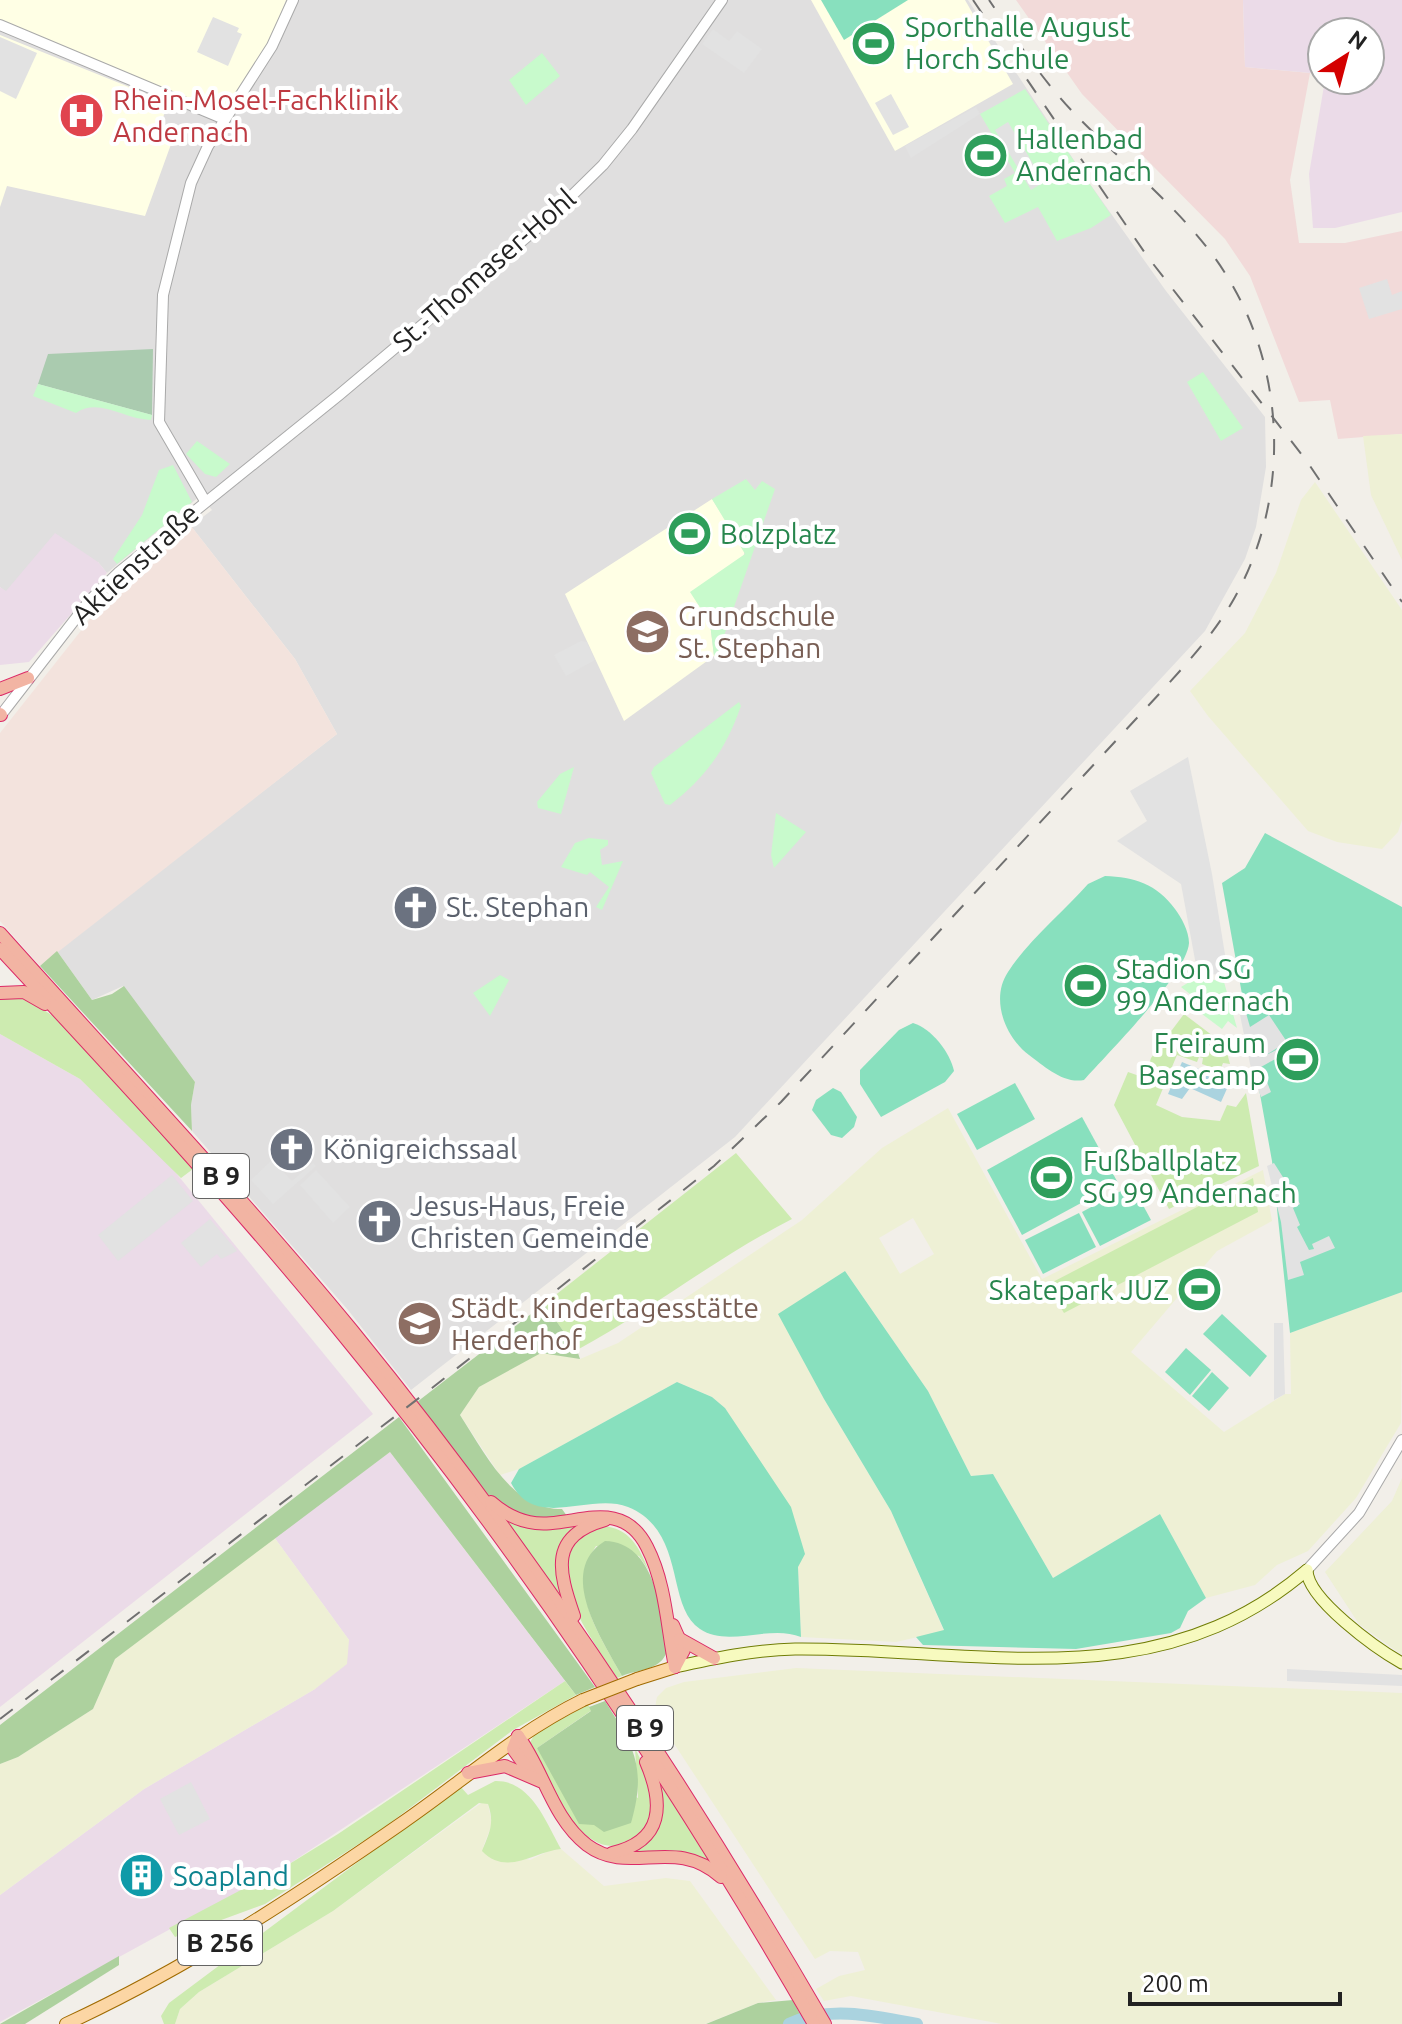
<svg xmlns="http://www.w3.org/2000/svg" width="1402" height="2024" font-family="Ubuntu,sans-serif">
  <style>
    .residential { fill: #e0dfdf }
    .commercial { fill: #f2dad9 }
    .industrial { fill: #ebdbe8 }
    .education { fill: #ffffe5 }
    .military { fill: #f3e3dd }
    .farmland { fill: #eef0d5; fill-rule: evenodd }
    .grass { fill: #cdebb0 }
    .forest { fill: #add19e }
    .cemetery { fill: #aacbaf }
    .park { fill: #c8facc }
    .pitch { fill: #88e0be }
    .parking { fill: #e2e2e2 }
    .water { fill: #aad3df }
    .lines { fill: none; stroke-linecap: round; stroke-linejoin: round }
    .river { stroke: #aad3df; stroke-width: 12 }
    .tertiary-casing { stroke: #a9a9a9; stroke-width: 12 }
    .secondary-casing { stroke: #707d05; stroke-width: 13 }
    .primary-casing { stroke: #a06b00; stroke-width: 14 }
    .trunk-casing { stroke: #dc2a67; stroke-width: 14 }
    .tertiary { stroke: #fff; stroke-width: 10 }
    .secondary { stroke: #f7fabf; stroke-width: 11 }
    .primary { stroke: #fcd6a4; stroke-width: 12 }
    .trunk { stroke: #f2b4a3; stroke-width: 12 }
    .rail { stroke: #707070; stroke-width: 2; stroke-dasharray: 16 16; stroke-linecap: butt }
    .primary-bridge-casing { stroke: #a06b00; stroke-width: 14; stroke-linecap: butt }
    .primary-bridge { stroke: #fcd6a4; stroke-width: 12 }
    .labels { text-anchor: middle; stroke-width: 8; stroke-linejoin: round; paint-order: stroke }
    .shield { fill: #fff; stroke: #646464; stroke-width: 2 }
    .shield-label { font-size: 26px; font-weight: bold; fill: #222 }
    .leisure-label { font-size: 28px; fill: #27864d; stroke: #fff; text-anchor: start }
    .health-label { font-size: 28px; fill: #be3a42; stroke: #fff; text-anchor: start }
    .street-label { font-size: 28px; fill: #222; stroke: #fff }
    .education-label { font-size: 28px; fill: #785e54; stroke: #fff; text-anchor: start }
    .worship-label { font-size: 28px; fill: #5b616d; stroke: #fff; text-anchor: start }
    .culture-label { font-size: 28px; fill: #0d838f; stroke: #fff; text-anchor: start }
  </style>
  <rect width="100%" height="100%" fill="#f2efe9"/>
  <!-- residential -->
  <path class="residential" d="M0 0H968L1085 177 1166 291 1265 417 1266 467 1256 527 1245 559 1205 631 735 1137 411 1390 348 1310 192 1131 191 1105 195 1082 123 986 92 1000 57 951 337 734 295 659 191 526 212 510 200 496 107 573 98 562 15 583 6 592 0 587Z"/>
  <!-- commercial -->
  <path class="commercial" d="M1016 0H1243L1245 67 1310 73 1290 180 1299 243H1345L1402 231V434L1338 439 1330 400 1299 402 1250 276 1225 239 1082 94Z"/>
  <!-- industrial -->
  <g class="industrial">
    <path d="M1243 0H1402V212L1335 228H1313L1309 174 1325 80H1370V32H1322V74L1245 67Z"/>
    <path d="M55 533 98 562 107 573 29 662 0 665V587L6 591Z"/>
    <path d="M0 1034 80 1079 167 1162 373 1414 0 1707Z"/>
    <path d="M390 1452 565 1681 286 1866 0 2022V1895L144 1789 315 1689 349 1640 274 1537Z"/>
  </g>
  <!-- education -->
  <g class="education">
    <path d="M0 0H286L266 51 222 115 0 19Z"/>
    <path d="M811 0H965L1013 84 895 151Z"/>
    <path d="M0 35 169 103 158 129 174 136 145 216 7 186 0 207Z"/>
    <path d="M712 499 745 550 743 558 691 592 710 623 714 656 624 721 565 594Z"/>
  </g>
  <!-- military -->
  <path class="military" d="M191 526 295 659 337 734 40 966 0 921V733L110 594Z"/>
  <!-- farmland -->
  <g class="farmland">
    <path d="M1402 434V560L1371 495 1363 436Z"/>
    <path d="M1315 482 1402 610V820L1398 832 1382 849 1337 842 1308 831 1208 716 1190 691 1245 633 1276 573 1301 500Z"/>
    <path d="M948 1108 1042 1279 1263 1170 1272 1221 1217 1251 1131 1352 1224 1432 1285 1394H1291L1290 1333 1402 1292 1401 1423 1356 1498 1308 1551 1277 1565 1255 1585 1206 1598 1160 1514 1053 1578 993 1474 971 1476 928 1391 845 1271 779 1314 824 1399 891 1511 944 1631 896 1642 801 1637 798 1566 770 1480 725 1408 712 1397 677 1382 519 1469 500 1475 460 1415 479 1387 541 1352 580 1359 618 1343 802 1220 882 1148ZM913 1218 934 1254 900 1274 879 1238Z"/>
    <path d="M1402 1478V1655L1359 1624 1325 1572 1392 1501Z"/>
    <path d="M274 1537 349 1640 347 1664 315 1689 144 1789 0 1895V1764L18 1757 93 1709 115 1659Z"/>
    <path d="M796 1668 1402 1693V2024H1002L851 1996 824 2001 816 1989 839 1976 865 1970 858 1952 830 1951 815 1959 654 1713 657 1697 666 1688 684 1682Z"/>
    <path d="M484 1801 488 1804 492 1824 483 1847 530 1860 551 1850 561 1849 604 1886 666 1878 690 1881 776 2000 758 2003 705 2024H175L180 2009 199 1992 333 1911Z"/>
  </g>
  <!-- grass -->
  <g class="grass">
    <path d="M22 996 56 1018 193 1169 181 1178 80 1079 0 1034V997Z"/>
    <path d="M1184 1014 1225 1045 1230 1064 1223 1063 1220 1071 1202 1064 1203 1058 1199 1057 1197 1062 1177 1055 1156 1105 1182 1117 1220 1121 1227 1105 1236 1107 1246 1093 1259 1166 1169 1209 1114 1105 1128 1072 1145 1078 1151 1058Z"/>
    <path d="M736 1153 792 1219C717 1257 651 1310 577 1350L544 1304Z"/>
    <path d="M1253 1178 1258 1212 1064 1313 1047 1285Z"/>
    <path d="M590 1518C567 1548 552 1556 562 1595L559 1596 507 1522Z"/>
    <path d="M602 1526C630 1528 639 1547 649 1571L639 1556 596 1546C567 1591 600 1635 622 1676L617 1678C590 1635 525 1554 602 1526Z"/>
    <path d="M565 1681 576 1695 513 1730 382 1829 265 1904 175 1937 169 1928 286 1866 338 1834Z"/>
    <path d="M588 1705 592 1710 537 1748 638 1798 635 1748 643 1765 655 1810 642 1836C633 1840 622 1846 613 1846 573 1846 545 1775 529 1744L536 1732Z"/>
    <path d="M495 1781C531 1780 546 1822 561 1849 535 1851 507 1877 482 1851 489 1833 495 1824 488 1804L479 1803 333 1911 199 1992 180 2009 175 2024H164L161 2016 169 2003 460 1786 468 1795Z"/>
    <path d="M661 1783 710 1861 707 1863 635 1857 629 1851 647 1841Z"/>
  </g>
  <!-- forest -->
  <g class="forest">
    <path d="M57 951 92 1000 112 994 124 986 195 1082 191 1105 192 1131 40 966Z"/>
    <path d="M544 1304 577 1350 580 1359 541 1353 479 1387 460 1415C485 1453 511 1509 562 1509L567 1516C545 1519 519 1520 500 1506 472 1485 439 1431 417 1402Z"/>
    <path d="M399 1417 595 1687 576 1695 390 1452 115 1659 93 1709 18 1757 0 1764V1725Z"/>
    <path d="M605 1541C655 1542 662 1612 667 1651 661 1671 638 1669 622 1676 603 1641 555 1571 605 1541Z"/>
    <path d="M605 1701C634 1747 647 1767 631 1823L604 1832 594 1825 579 1824 537 1748 591 1711 589 1707Z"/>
    <path d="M119 1956V1965L25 2024H0Z"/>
    <path d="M793 2000 804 2022 800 2024H706L758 2003Z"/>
  </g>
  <!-- cemetery -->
  <path class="cemetery" d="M153 349 152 415 38 384 48 354Z"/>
  <!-- park -->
  <g class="park">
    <path d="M542 53 560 76 526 105 509 80Z"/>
    <path d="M1025 89 1111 215 1091 228 1057 241 1038 207 1005 223 989 196 1007 186 1004 179 1015 173 980 114Z"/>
    <path d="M1203 372 1243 428 1221 441 1187 382Z"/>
    <path d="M38 384 152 415 151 420C125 420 99 397 76 413L33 396Z"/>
    <path d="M197 441 230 464 216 477 205 474 186 454Z"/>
    <path d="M173 465 192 502 117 564 113 559 142 515 159 470Z"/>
    <path d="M746 479 755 490 762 481 775 489 718 653 714 656 710 623 690 592 745 554 712 499Z"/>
    <path d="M739 702 741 706C726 749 706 777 670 805L665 804 651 773 654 767Z"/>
    <path d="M574 767 561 814 538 808 537 802 560 774Z"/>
    <path d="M776 813 806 832 774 868 771 855Z"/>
    <path d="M589 838 608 840V845L600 850 602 865 623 861 602 910 596 907 609 887 590 872 587 875 561 867 575 843Z"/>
    <path d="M500 975 509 980 490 1016 473 993Z"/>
    <path d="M1210 979 1224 982 1237 1028 1228 1021 1222 1029 1190 1005 1195 998 1181 987 1191 981Z"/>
  </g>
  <!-- pitch -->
  <g class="pitch">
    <path d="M821 0H908L844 40Z"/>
    <path d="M1265 833 1402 907V1292L1290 1333 1272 1161 1222 883 1245 868Z"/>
    <path d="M1105 876C1134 877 1157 884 1175 909 1181 917 1189 931 1189 943 1187 974 1108 1053 1084 1080 1063 1084 1044 1066 1029 1055 1005 1037 990 999 1008 972 1027 942 1064 911 1088 884Z"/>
    <path d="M913 1023C931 1028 950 1052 954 1071L945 1082 881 1117 860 1084V1070L899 1030Z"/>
    <path d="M1015 1083 1035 1119 977 1150 957 1114Z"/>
    <path d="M833 1088 841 1092 857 1117 854 1127 842 1138 831 1135 812 1110 816 1100Z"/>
    <path d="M1082 1117 1118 1183 1022 1235 987 1170Z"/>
    <path d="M1132 1185 1151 1220 1100 1246 1082 1212Z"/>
    <path d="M1079 1213 1096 1247 1043 1274 1025 1240Z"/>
    <path d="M845 1271 928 1391 971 1476 993 1474 1053 1578 1160 1514 1206 1598 1188 1611 1180 1628 1171 1633 1076 1649 923 1645 916 1637 944 1630 891 1511 824 1399 778 1314Z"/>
    <path d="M1202 1271 1218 1285 1198 1308 1181 1295Z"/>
    <path d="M1222 1314 1267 1356 1250 1377 1203 1334Z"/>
    <path d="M1186 1348 1211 1370 1190 1395 1165 1372Z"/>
    <path d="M1212 1372 1229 1388 1209 1411 1192 1396Z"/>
    <path d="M677 1382 712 1397 725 1408 791 1507 805 1554 798 1567 801 1637C770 1624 728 1648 700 1629 665 1606 687 1531 628 1507 589 1492 536 1531 511 1483L519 1469Z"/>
  </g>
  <!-- parking -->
  <g class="parking">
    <path d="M213 17 239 28 237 32 242 34 228 66 197 52Z"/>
    <path d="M713 29 729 41 737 31 762 49 744 73 702 44Z"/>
    <path d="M0 37 37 53 16 99 0 91Z"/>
    <path d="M891 94 909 127 893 135 875 103Z"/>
    <path d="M976 107 980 114 911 158 905 146Z"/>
    <path d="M1008 122 1044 182 1031 190 995 130Z"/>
    <path d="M1387 279 1392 295 1402 291V309L1369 319 1359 288Z"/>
    <path d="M581 641 587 642 595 660 566 676 554 655Z"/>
    <path d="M1188 757 1212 874 1228 973 1198 976 1181 884 1117 841 1147 821 1130 791Z"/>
    <path d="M1246 1013 1250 1027 1269 1015 1287 1042 1261 1058 1287 1044 1291 1050 1261 1067 1271 1092 1261 1097 1250 1064 1240 1015Z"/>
    <path d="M272 1160 292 1181 313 1163 316 1166 273 1204 251 1180Z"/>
    <path d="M1274 1163 1300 1204 1293 1208 1300 1225 1297 1227 1309 1250 1314 1249 1312 1244 1329 1236 1335 1248 1300 1262 1304 1275 1288 1280 1281 1222 1267 1166Z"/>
    <path d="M316 1170 350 1207 333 1223 300 1185Z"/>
    <path d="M172 1175 193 1201 118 1261 98 1235Z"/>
    <path d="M210 1219 237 1251 221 1259 217 1254 201 1267 181 1243Z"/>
    <path d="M1274 1323H1283L1285 1394 1274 1400Z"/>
    <path d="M1287 1669 1402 1675V1686L1287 1681Z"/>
    <path d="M191 1782 210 1819 179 1835 160 1799Z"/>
  </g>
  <!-- water -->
  <path class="water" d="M1182 1062 1230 1082 1221 1102 1190 1088 1182 1099 1168 1094Z"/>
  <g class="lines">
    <!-- river -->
    <path class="river" d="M789 2024C828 2005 876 2016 917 2024"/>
    <defs>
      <g id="tertiary">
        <path d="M0 25 224 119"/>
        <path d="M205 501 159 422 163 295 191 183 208 146 272 46 293 0"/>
        <path d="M1 715 90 600 118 573 339 395 547 220 603 165 632 129 722 0"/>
        <path d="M1307 1570 1359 1513 1402 1440"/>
      </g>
      <g id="secondary">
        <path d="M1307 1570C1307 1599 1377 1649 1402 1663"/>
        <path d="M675 1667C715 1658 754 1650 795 1649 976 1647 1154 1701 1307 1570"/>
      </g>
      <g id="primary">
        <path d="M637 1679 675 1667"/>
        <path d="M66 2024C185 1969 294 1898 402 1823 463 1781 516 1733 583 1700"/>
      </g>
      <g id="trunk">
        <path d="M0 689 28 678"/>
        <path d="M0 714 1 715"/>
        <path d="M0 933C118 1065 239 1193 352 1330 530 1548 684 1781 825 2024"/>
        <path d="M0 949C117 1075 234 1201 343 1335 520 1550 675 1783 814 2024"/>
        <path d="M0 993 24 992 45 1004"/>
        <path d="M491 1502C501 1511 515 1519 529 1522 569 1531 620 1493 647 1547 666 1584 667 1627 675 1667"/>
        <path d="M574 1616C558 1570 549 1536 605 1520"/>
        <path d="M673 1625 684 1650 675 1667"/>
        <path d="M680 1639 714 1658"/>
        <path d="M518 1736C543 1769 552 1818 587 1845 630 1877 674 1835 721 1877"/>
        <path d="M518 1736 513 1749 531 1774"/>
        <path d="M468 1773 505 1766 540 1781"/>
        <path d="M612 1853C664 1841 664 1804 646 1762"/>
      </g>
    </defs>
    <!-- tertiary casing -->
    <use href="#tertiary" class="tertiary-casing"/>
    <!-- secondary casing -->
    <use href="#secondary" class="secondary-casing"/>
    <!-- primary casing -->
    <use href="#primary" class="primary-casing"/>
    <!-- trunk casing -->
    <use href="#trunk" class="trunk-casing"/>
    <!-- tertiary -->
    <use href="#tertiary" class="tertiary"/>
    <!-- secondary -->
    <use href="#secondary" class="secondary"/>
    <!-- primary -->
    <use href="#primary" class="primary"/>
    <!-- trunk -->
    <use href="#trunk" class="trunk"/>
    <!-- rail -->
    <g class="rail">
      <path d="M973 0 1147 256 1306 460 1402 602"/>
      <path d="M0 1719 432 1388 714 1166 781 1102 1161 692C1188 662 1215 633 1235 597 1295 489 1285 352 1212 254 1172 201 1118 159 1072 111 1040 77 1015 38 989 0"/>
    </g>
    <defs>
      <path id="primary-bridge" d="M583 1700 637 1679"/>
    </defs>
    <!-- primary-bridge casing -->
    <use href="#primary-bridge" class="primary-bridge-casing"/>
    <!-- primary-bridge -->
    <use href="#primary-bridge" class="primary-bridge"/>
  </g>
  <!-- icons -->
  <defs>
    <symbol id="stadium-disc" viewBox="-11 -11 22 22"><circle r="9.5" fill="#2e9e5b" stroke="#fff"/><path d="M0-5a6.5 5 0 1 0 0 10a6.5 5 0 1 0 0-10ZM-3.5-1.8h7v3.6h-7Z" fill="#fff"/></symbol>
    <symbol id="hospital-disc" viewBox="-11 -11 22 22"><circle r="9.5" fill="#e0444e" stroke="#fff"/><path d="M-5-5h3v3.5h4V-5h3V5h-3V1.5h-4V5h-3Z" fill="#fff"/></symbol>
    <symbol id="school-disc" viewBox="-11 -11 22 22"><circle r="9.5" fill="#8d6e63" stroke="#fff"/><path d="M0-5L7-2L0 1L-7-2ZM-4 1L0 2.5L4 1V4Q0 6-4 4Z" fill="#fff"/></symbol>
    <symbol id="church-disc" viewBox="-11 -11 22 22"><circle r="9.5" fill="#6b7280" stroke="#fff"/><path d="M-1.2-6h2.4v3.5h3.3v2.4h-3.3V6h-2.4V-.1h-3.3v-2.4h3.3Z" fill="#fff"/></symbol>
    <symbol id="building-disc" viewBox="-11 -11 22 22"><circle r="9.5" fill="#0f9aa8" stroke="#fff"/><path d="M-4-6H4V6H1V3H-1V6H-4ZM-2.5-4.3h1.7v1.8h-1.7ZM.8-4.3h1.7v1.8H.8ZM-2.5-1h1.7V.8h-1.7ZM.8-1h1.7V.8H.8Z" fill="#fff"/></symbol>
  </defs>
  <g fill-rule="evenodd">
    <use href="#stadium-disc" x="848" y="18" width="51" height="51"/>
    <use href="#hospital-disc" x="56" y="90" width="51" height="51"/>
    <use href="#stadium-disc" x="960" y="130" width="51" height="51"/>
    <use href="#stadium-disc" x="664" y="508" width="51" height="51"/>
    <use href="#school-disc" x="622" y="606" width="51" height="51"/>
    <use href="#church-disc" x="390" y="882" width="51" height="51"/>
    <use href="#stadium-disc" x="1060" y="960" width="51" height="51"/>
    <use href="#stadium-disc" x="1272" y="1034" width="51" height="51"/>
    <use href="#church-disc" x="266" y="1124" width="51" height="51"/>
    <use href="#stadium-disc" x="1026" y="1152" width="51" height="51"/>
    <use href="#church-disc" x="354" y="1196" width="51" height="51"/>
    <use href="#stadium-disc" x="1174" y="1264" width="51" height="51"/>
    <use href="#school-disc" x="394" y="1298" width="51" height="51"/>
    <use href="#building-disc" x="116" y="1850" width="51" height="51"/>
  </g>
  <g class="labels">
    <!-- shield labels -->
    <g class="shield">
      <rect x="193" y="1154" width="56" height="44" rx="6"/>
      <rect x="617" y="1706" width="56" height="44" rx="6"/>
      <rect x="178" y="1921" width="84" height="44" rx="6"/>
    </g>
    <g class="shield-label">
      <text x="221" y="1185">B 9</text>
      <text x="645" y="1737">B 9</text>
      <text x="220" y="1952">B 256</text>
    </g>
    <!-- leisure labels -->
    <g class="leisure-label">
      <text x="905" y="37">Sporthalle August<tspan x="905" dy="32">Horch Schule</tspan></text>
      <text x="1016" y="149">Hallenbad<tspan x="1016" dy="32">Andernach</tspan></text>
      <text x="720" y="544">Bolzplatz</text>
      <text x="1116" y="979">Stadion SG<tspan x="1116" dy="32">99 Andernach</tspan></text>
      <text x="1266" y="1053" text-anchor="end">Freiraum<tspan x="1266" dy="32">Basecamp</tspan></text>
      <text x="1083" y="1171">Fußballplatz<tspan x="1083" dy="32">SG 99 Andernach</tspan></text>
      <text x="1169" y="1300" text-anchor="end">Skatepark JUZ</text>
    </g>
    <!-- health labels -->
    <g class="health-label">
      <text x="113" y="110">Rhein-Mosel-Fachklinik<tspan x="113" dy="32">Andernach</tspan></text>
    </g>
    <!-- street labels -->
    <g class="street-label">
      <text transform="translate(484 270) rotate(-41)" y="10">St.-Thomaser-Hohl</text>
      <text transform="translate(135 564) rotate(-43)" y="10">Aktienstraße</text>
    </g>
    <!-- education labels -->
    <g class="education-label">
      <text x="678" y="626">Grundschule<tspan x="678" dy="32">St. Stephan</tspan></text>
      <text x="451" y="1318">Städt. Kindertagesstätte<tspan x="451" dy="32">Herderhof</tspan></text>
    </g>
    <!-- worship labels -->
    <g class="worship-label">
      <text x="446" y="917">St. Stephan</text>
      <text x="323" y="1159">Königreichssaal</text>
      <text x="410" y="1216">Jesus-Haus, Freie<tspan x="410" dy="32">Christen Gemeinde</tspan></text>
    </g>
    <!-- culture labels -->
    <g class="culture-label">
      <text x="173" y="1886">Soapland</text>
    </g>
  </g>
  <!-- north arrow -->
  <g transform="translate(1346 56) rotate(36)"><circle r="38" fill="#ffffff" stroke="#a7a7a7" stroke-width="2"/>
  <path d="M0-6L14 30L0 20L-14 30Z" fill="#d40000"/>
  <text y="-12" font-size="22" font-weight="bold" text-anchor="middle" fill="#222222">N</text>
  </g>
  <!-- scale -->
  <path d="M1130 1992v12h210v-12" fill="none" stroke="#222222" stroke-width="4"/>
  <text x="1142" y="1992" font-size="24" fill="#222222" stroke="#ffffff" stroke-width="6" paint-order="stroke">200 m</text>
</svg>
